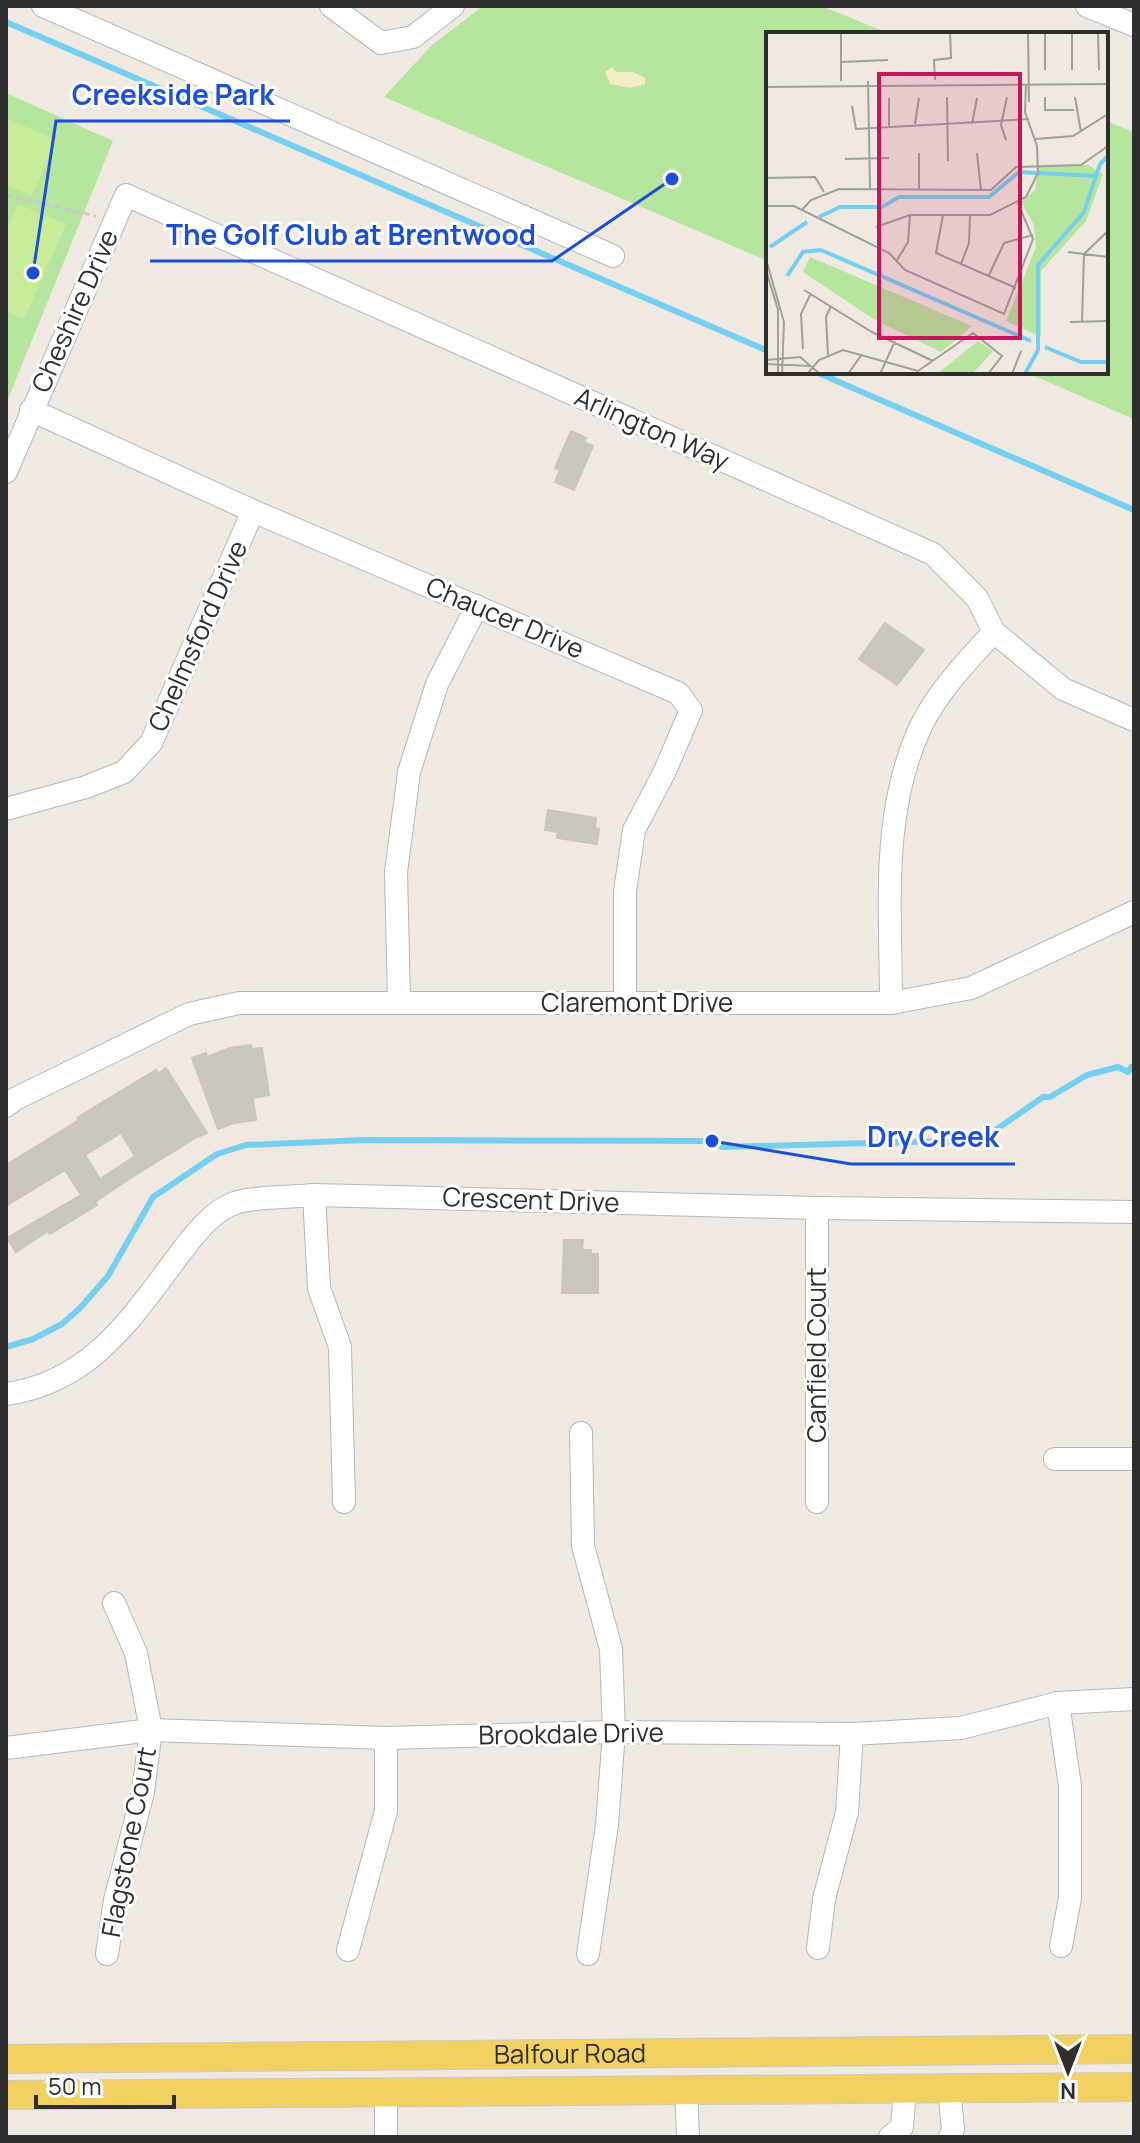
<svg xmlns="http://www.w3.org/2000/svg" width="1140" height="2143" font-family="Manrope,sans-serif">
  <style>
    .green { fill: #b6e59e }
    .sand { fill: #f3ecc5 }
    .pitch { fill: #c9ec9a }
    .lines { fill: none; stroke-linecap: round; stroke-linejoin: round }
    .stream { stroke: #75cff0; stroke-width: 6 }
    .building { fill: #cbc7bf; stroke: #cbc5ba; stroke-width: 2; fill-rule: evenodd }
    .minor-casing { stroke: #b4b7c1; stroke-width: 24 }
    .major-casing { stroke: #c9c9c9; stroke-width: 30 }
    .path { stroke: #c9c9c9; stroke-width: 3; stroke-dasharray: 6 4; stroke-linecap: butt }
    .minor { stroke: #fff; stroke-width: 22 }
    .major { stroke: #f2d163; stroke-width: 28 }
    .labels { text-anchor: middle; stroke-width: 6; stroke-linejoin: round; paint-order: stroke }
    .street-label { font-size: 26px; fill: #2e2e2e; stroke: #fff }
    .inset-river { fill: none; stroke: #75cff0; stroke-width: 4 }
    .inset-road { fill: none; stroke: #a29e99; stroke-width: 2 }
    .view { fill: #c2185b; fill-opacity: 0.15; stroke: #c2185b; stroke-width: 4 }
    .inset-edge { fill: none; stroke: #2e2e2e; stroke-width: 4 }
    .leader { fill: none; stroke: #1d4ed8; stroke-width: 3 }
    .callout-dot { fill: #1d4ed8; stroke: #fff; stroke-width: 3 }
    .callout-label { font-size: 28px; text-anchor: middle; font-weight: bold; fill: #1d4ed8; stroke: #fff; stroke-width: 6; stroke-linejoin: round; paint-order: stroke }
  </style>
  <rect width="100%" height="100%" fill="#efe9e1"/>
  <!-- green -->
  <g class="green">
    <path d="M483 6H821L891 34H768V261L384 97 432 45Z"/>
    <path d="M6 93 113 141 6 404Z"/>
    <path d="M1106 121 1134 132V419L1025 372H1106Z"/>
  </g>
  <!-- sand -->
  <path class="sand" d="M612 67 616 72H633L645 78V84L630 88 610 84 605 72Z"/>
  <!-- pitch -->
  <g class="pitch">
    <path d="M6 118 56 140 32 196 6 185Z"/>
    <path d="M18 204 66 224 24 319 6 311V232Z"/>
  </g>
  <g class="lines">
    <!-- stream -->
    <g class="stream">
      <path d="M6 22 768 351"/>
      <path d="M816 372 1134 510"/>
      <path d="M6 1347 33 1339 62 1324 80 1308 108 1276 153 1197 217 1154 246 1145 364 1140 712 1141 722 1147 942 1141 977 1143 1043 1097H1050L1087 1075 1118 1067 1128 1072 1131 1067 1134 1069"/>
    </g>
  </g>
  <!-- building -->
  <g class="building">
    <path d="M571 431 586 438 584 442 593 446 574 490 555 482 560 470 555 468Z"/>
    <path d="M885 623 924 650 897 685 859 659Z"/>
    <path d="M548 810 596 818 595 828 599 829 597 844 557 838 558 832 545 830Z"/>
    <path d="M251 1045 252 1049 262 1048 269 1095 253 1098 256 1120 234 1123 218 1129 192 1058 206 1053 207 1057 230 1048Z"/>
    <path d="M166 1068 207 1133 195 1138 126 1181 95 1202 97 1205 50 1234 48 1231 16 1252 7 1238 81 1195 65 1170 6 1206V1165L79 1120 77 1118 121 1091 156 1070 158 1074ZM121 1133 135 1156 100 1179 85 1155Z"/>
    <path d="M564 1240H583L582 1250H591V1254H598V1293H562Z"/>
  </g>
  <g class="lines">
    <defs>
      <g id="minor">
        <path d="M43 6 613 256"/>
        <path d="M331 6 381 43 413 37 453 6"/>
        <path d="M1087 6 1134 25"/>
        <path d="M31 410 253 511 678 693 691 710 664 773 634 830 625 891V1003"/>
        <path d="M6 472 126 195 933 554 977 598 994 632 1063 689 1134 720"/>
        <path d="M6 809 86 787 124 772 151 743 253 511"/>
        <path d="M399 1002 396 872 409 772 437 684 477 606"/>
        <path d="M891 1003C891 910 880 811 922 724 939 690 968 660 994 632"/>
        <path d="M6 1106 15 1099 189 1014 239 1003H891L971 988 1134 912"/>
        <path d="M314 1195 319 1288 340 1347 344 1502"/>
        <path d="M817 1208V1502"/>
        <path d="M6 1394C92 1382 133 1316 181 1252 195 1234 212 1211 235 1203 250 1197 295 1197 314 1195L817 1208 1134 1212"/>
        <path d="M581 1433 583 1546 611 1649 614 1732 607 1825 588 1954"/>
        <path d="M1055 1459H1134"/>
        <path d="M1058 1703 1070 1786V1898L1061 1946"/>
        <path d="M6 1748 151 1730 386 1738 614 1732 852 1734 961 1728 1058 1703 1134 1699"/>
        <path d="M818 1948 824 1899 847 1812 852 1734"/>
        <path d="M348 1950 386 1811V1738"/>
        <path d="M107 1954 115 1900 143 1792 151 1730 136 1653 114 1603"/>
        <path d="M949 2088 953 2129 950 2137"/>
        <path d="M686 2090 688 2137"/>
        <path d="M386 2137V2092"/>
        <path d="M890 2137 902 2127 905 2088"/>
      </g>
      <g id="major">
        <path id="s1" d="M6 2059 1134 2049"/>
        <path d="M6 2095 1134 2087"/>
      </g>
    </defs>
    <!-- minor casing -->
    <use href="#minor" class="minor-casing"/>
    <!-- major casing -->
    <use href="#major" class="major-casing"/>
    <!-- path -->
    <path class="path" d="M6 195 96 216"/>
    <!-- minor -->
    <use href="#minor" class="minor"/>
    <!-- major -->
    <use href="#major" class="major"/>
  </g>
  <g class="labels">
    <!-- street labels -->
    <g class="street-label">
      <text transform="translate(75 311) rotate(-66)" y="9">Cheshire Drive</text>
      <text transform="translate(652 429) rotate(24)" y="9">Arlington Way</text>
      <text transform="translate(505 618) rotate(23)" y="9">Chaucer Drive</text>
      <text transform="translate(198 636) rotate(-66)" y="9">Chelmsford Drive</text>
      <text x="637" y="1012">Claremont Drive</text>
      <text transform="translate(531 1200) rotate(2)" y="9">Crescent Drive</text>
      <text transform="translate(817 1355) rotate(-90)" y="9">Canfield Court</text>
      <text transform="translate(571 1734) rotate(-1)" y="9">Brookdale Drive</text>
      <text transform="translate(129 1842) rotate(-79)" y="9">Flagstone Court</text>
      <text dy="9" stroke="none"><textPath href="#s1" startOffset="564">Balfour Road</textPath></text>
    </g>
  </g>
  <!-- overview -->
  <g transform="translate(766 32)">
    <rect width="342" height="342" fill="#efe9e1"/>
    <path d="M322 133 337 142 320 189 275 239V305L240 289 270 215 268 193 255 170 269 158 273 135ZM44 225 206 294 175 320 109 288 37 240ZM212 309 227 319 207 341 171 342Z" fill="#b6e59e"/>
    <path class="inset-river" d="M53 185 74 175H116L133 165H223L253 140 329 144M4 215 41 190M21 244 37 220 55 218 265 309M279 315 315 330H342M259 342 272 318V233L318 180 334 132 342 124"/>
    <path class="inset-road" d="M75 0V49M262 0 263 70M306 0V38M332 0 333 38M75 30 122 28M279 38V0M169 48 168 28 185 26 184 0M102 49 104 157M0 55 342 52M181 65 182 129M279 65V78H308M309 65 315 100M123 66V96M86 74 90 97 263 87M149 92 153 66M206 92 211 66M269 107 307 104 342 82M240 108 235 93 241 65M153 121V157M211 121 215 159M79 127 123 126M0 146 49 145 58 160M0 174H28L123 221 139 238 238 282 267 207 252 171M36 178 45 168 73 157 225 158 250 135 315 133 342 114M177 183 170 221 250 256M110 195 144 183H224L260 165 272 141 271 114 259 80 260 53M302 220 342 225M0 227 18 290 16 342M131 228 142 210 144 183M195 232 203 211 204 183M0 238 12 278V342M223 243 238 211 267 203M38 258 106 300 167 329M316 289 318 222 342 199M304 290 342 289M37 317 35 282 45 261M62 323 60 285 65 274M0 328 34 325 54 342M0 332 45 334M41 342 53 328 77 318 152 339 207 301 236 324 222 342M82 342 96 322M114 342 129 309M246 342 255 319"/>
    <path class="view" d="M113 42H254V306H113Z"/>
    <rect width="342" height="342" class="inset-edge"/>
  </g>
  <!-- callouts -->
  <path class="leader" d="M33 273L56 121H290M672 179L552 261H150M712 1141L851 1164H1015"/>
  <g class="callout-dot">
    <circle cx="33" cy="273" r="8"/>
    <circle cx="672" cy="179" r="8"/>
    <circle cx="712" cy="1141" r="8"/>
  </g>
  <g class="callout-label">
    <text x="173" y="105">Creekside Park</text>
    <text x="351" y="245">The Golf Club at Brentwood</text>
    <text x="933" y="1147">Dry Creek</text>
  </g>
  <!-- border -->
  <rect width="1140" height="2143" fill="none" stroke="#2e2e2e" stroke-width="16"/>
  <!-- north arrow -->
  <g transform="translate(1068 2071) rotate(180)" stroke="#ffffff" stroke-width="6" paint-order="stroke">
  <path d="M0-6L14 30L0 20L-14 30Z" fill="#2e2e2e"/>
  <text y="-12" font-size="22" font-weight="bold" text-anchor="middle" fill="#2e2e2e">N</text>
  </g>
  <!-- scale -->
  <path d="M36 2095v12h138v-12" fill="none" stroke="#2e2e2e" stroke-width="4"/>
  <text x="48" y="2095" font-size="24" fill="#2e2e2e" stroke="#ffffff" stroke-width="6" paint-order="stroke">50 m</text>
</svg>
